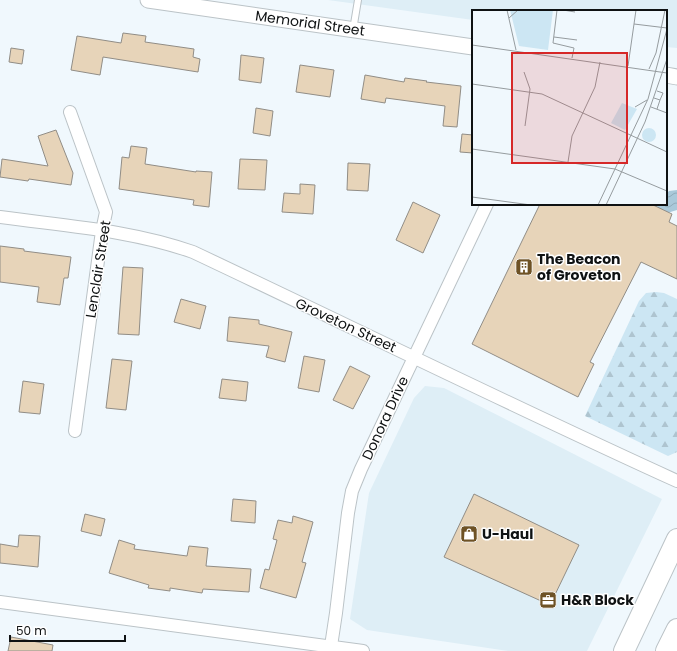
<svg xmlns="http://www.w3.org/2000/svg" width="677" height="651" font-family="Poppins,sans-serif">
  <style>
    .built { fill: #deeef6 }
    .forest { fill: url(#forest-firs) }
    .water { fill: url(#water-waves) }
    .building { fill: #e7d4b9; stroke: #918d86 }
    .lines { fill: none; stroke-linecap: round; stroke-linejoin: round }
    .service-casing { stroke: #bbc3c7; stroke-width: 8 }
    .minor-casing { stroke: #bbc3c7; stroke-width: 14 }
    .tertiary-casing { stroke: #bbc3c7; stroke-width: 17 }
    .trunk-casing { stroke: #bbc3c7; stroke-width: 22 }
    .service { stroke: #fff; stroke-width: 6 }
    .minor { stroke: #fff; stroke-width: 12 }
    .tertiary { stroke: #fff; stroke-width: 15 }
    .trunk { stroke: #fff; stroke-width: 20 }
    .labels { text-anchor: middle; stroke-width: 3; stroke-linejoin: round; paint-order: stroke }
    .street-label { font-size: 14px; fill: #0f1213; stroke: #fff }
    .poi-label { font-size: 14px; font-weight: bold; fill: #0f1213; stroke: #fff; text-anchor: start }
    .inset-road { fill: none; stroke: #969c9f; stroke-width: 1 }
    .view { fill: #d62828; fill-opacity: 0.15; stroke: #d62828; stroke-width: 2 }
    .inset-edge { fill: none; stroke: #0f1213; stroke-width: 2 }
  </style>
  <defs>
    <pattern id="forest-firs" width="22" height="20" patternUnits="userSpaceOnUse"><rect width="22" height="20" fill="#cce6f3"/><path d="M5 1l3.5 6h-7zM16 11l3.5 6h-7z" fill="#aec4cf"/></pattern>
    <pattern id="water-waves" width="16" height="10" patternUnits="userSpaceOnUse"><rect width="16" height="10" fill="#a9c9da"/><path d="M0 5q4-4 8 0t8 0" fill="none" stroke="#90acba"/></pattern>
  </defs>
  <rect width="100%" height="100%" fill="#f0f8fd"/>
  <!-- built -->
  <g class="built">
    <path d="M328 0H677V48L666 47V11H473V20Z"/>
    <path d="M425 386 444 388 662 499 587 651H508L367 630 350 619 369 493 414 398Z"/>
  </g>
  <!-- forest -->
  <path class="forest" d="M656 292 664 293 677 299V452L668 456 585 416 639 301 646 293Z"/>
  <!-- water -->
  <path class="water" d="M677 190V210L664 214 656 205 666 204V194L669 191Z"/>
  <!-- building -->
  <g class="building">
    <path d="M123 33 146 36 145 42 194 49 193 57 200 59 198 72 103 57 100 75 71 70 77 36 121 43Z"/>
    <path d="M11 48 24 50 22 64 9 62Z"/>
    <path d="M241 55 264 58 261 83 239 80Z"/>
    <path d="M300 65 334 70 330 97 296 92Z"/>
    <path d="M365 75 404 82 405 78 427 81 426 82 461 86 457 127 443 126 445 106 386 98 385 103 361 99Z"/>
    <path d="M256 108 273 111 270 136 253 133Z"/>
    <path d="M56 130 73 173 71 185 29 179 28 181 0 177 2 159 48 166 38 136Z"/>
    <path d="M462 134 473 135V153L460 152Z"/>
    <path d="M131 146 147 148 145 164 196 172V171L212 172 209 207 193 205 194 200 119 189 122 157 129 158Z"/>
    <path d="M240 159 267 160 265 190 238 189Z"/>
    <path d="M348 163 370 164 368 191 347 190Z"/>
    <path d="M300 184 315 185 313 214 282 212 284 193 300 194Z"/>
    <path d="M413 202 440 215 423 253 396 240Z"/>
    <path d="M540 204H651L672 214 669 222 677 226V279L641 262 590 362 594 364 578 397 472 344Z"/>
    <path d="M0 246 24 249V251L71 257 68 278H64L60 305 37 302 39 287 0 282Z"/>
    <path d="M123 267 143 268 139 335 118 334Z"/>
    <path d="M181 299 206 306 200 329 174 322Z"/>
    <path d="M229 317 259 320V324L292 332 285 362 266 357 269 346 227 341Z"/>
    <path d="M304 356 325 360 319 392 298 388Z"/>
    <path d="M112 359 132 361 126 410 106 408Z"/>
    <path d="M350 366 370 376 353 409 333 400Z"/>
    <path d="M222 379 248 382 246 401 219 398Z"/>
    <path d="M23 381 44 384 40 414 19 412Z"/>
    <path d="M474 494 579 545 550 605 444 557Z"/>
    <path d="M233 499 256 501 255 523 231 521Z"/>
    <path d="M85 514 105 519 101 536 81 531Z"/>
    <path d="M293 516 313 522 302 562 306 563 296 598 260 588 265 569 269 570 277 540 273 539 278 520 292 523Z"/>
    <path d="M19 535 40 536 38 567 0 563V544L18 547Z"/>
    <path d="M119 540 135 545 134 549 187 556 189 546 208 548 206 566 251 569 249 592 203 589 202 593 170 588V591L148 588 149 585 109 573Z"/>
    <path d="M11 637 53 645 52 651H8Z"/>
  </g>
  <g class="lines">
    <defs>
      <path id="service" d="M353 30 358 0"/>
      <g id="minor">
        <path d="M70 112 106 212 102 231 75 431"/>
        <path d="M0 217C65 226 131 230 193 252 354 328 514 407 677 481"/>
        <path d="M0 602 363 651"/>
        <path d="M331 646 336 613 348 513 352 491 361 469 487 204"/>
      </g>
      <g id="tertiary">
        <path d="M148 0 473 47"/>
        <path d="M666 75 677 77"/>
      </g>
      <g id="trunk">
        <path d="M624 651 677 539"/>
        <path d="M666 651 677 629"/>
      </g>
    </defs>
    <!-- service casing -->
    <use href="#service" class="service-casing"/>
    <!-- minor casing -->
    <use href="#minor" class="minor-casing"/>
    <!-- tertiary casing -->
    <use href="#tertiary" class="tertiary-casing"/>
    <!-- trunk casing -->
    <use href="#trunk" class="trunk-casing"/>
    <!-- service -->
    <use href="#service" class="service"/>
    <!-- minor -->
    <use href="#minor" class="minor"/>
    <!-- tertiary -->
    <use href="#tertiary" class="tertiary"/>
    <!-- trunk -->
    <use href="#trunk" class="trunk"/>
  </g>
  <!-- icons -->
  <defs>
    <symbol id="building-square" viewBox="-11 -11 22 22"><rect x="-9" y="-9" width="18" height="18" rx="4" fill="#6e5225" stroke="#fff"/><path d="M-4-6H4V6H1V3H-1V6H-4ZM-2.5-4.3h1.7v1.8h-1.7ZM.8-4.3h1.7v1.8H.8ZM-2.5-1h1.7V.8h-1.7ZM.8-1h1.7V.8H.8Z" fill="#fff"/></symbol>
    <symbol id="shop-square" viewBox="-11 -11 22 22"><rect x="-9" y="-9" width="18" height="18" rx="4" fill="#6e5225" stroke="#fff"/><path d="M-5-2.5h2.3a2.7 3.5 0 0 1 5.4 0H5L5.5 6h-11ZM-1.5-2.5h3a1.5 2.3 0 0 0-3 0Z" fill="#fff"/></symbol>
    <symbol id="office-square" viewBox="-11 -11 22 22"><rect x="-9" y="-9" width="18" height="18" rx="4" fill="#6e5225" stroke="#fff"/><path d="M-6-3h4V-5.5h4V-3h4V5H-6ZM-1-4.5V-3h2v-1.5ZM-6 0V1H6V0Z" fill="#fff"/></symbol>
  </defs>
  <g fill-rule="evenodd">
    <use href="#building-square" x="514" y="257" width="20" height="20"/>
    <use href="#shop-square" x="459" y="524" width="20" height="20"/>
    <use href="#office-square" x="538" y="590" width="20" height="20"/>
  </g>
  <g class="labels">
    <!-- street labels -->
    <g class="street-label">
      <text transform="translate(310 23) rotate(8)" y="5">Memorial Street</text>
      <text transform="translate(98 269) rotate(-81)" y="5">Lenclair Street</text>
      <text transform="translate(346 325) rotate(25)" y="5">Groveton Street</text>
      <text transform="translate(385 418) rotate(-65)" y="5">Donora Drive</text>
    </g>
    <!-- poi labels -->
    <g class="poi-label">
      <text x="537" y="264">The Beacon<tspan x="537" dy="16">of Groveton</tspan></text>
      <text x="482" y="539">U-Haul</text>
      <text x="561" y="605">H&amp;R Block</text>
    </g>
  </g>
  <!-- overview -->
  <g transform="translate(472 10)">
    <rect width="195" height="195" fill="#f0f8fd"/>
    <path d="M38 0H81L76 40 47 36Z" fill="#cce6f3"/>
    <path d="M150 93 165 99 153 120 139 113ZM170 125a7 7 0 1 1 14 0a7 7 0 1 1-14 0Z" fill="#cce6f3"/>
    <path class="inset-road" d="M35 0 44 40M85 0 81 33 102 38 100 48M91 0 103 2M37 8 46 0M162 14 195 18M82 27 105 30M0 35 195 63M156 56 164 0M177 59 184 43 193 0M52 62 58 79 53 116M0 74 70 84 195 142M185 81 191 83 188 90M182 88 188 90 185 99M163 97 175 90M179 97 195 103M0 139 143 159 195 181M96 152 100 126 123 77 128 52M0 187 59 195M126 195 176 89 195 19M134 195 173 112 195 49"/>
    <path class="view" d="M40 43H155V153H40Z"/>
    <rect width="195" height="195" class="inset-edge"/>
  </g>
  <!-- scale -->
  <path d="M10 635v6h115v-6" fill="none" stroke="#0f1213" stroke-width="2"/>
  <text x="16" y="635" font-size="12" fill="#0f1213" stroke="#ffffff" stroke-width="3" paint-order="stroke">50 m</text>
</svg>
